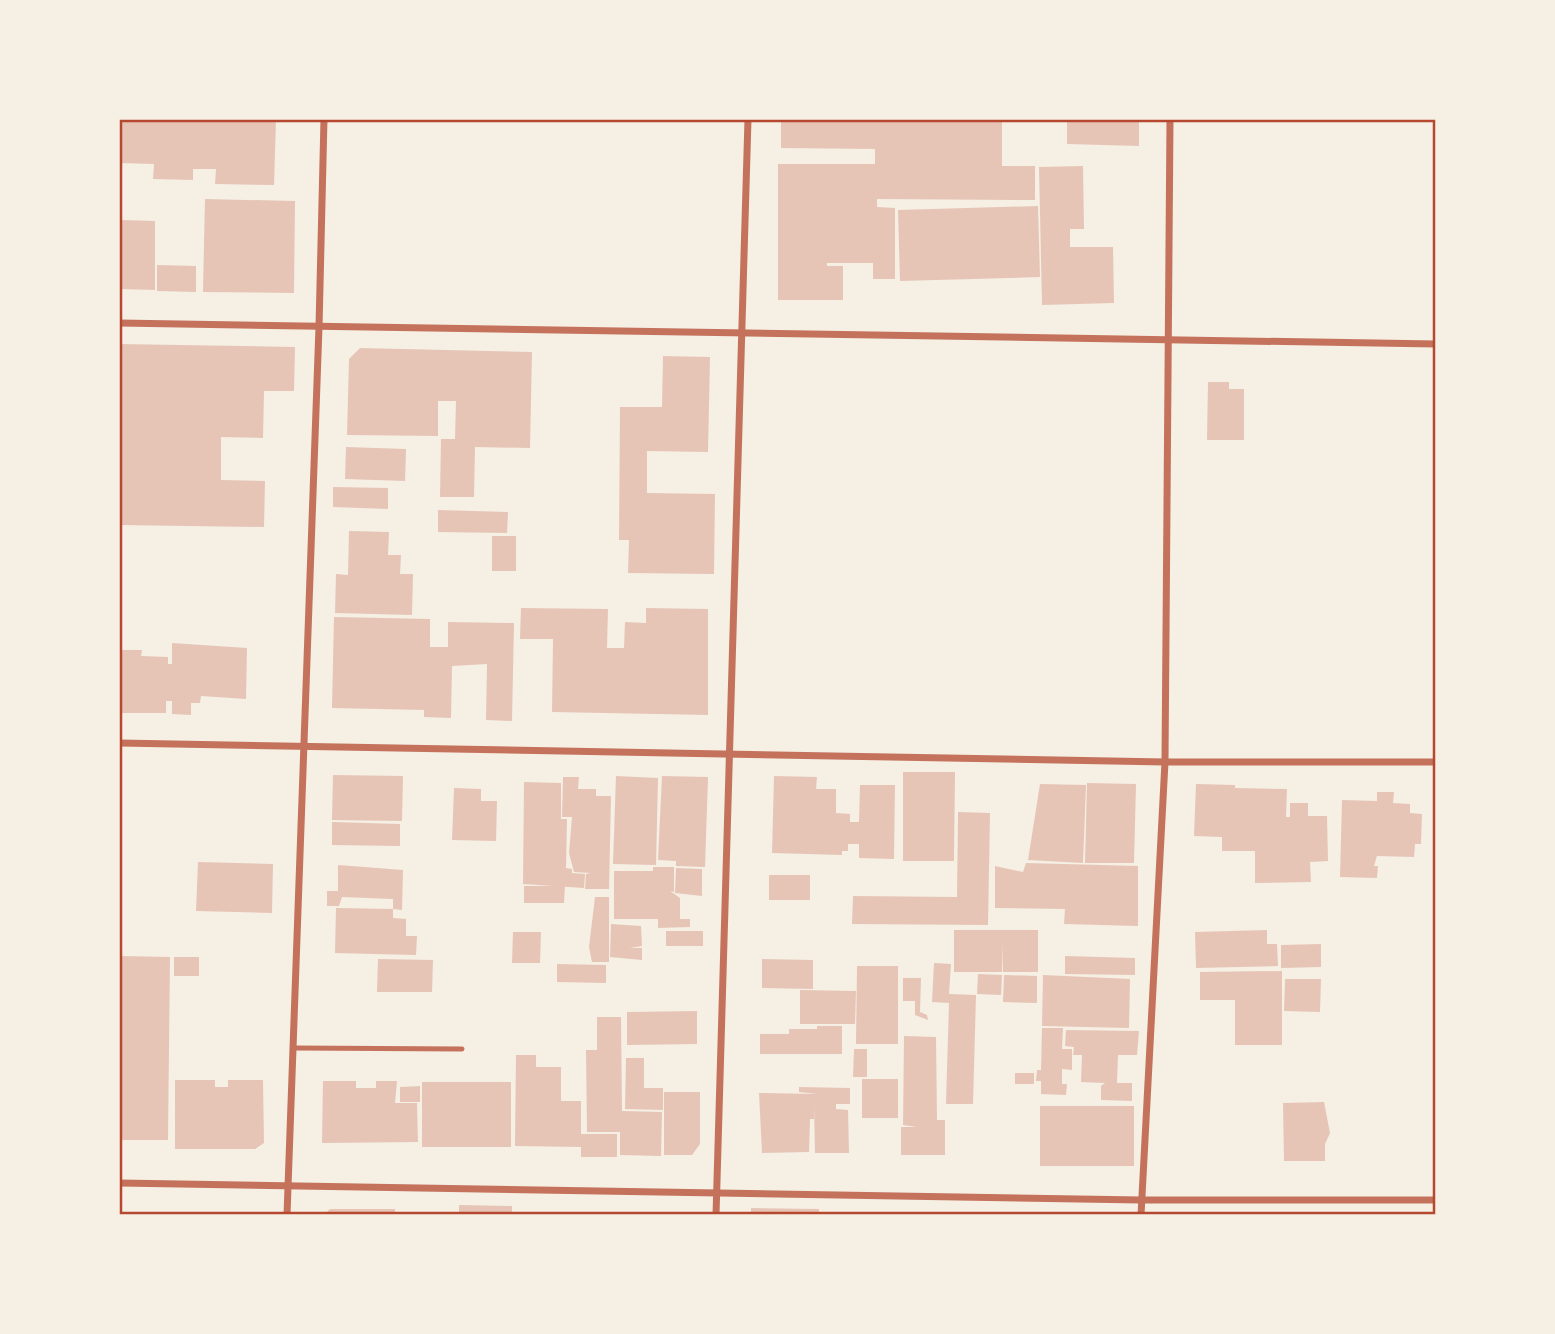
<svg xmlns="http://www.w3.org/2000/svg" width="1555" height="1334" font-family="Roboto,sans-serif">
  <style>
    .building { fill: #e6c5b7 }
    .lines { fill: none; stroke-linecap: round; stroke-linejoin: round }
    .service { stroke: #c5725c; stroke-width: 5 }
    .minor { stroke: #c5725c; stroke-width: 7 }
    .neatline { fill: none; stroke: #b5482f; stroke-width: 2.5 }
  </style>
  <rect width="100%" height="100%" fill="#f6efe4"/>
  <!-- building -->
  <g class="building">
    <path d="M119 119H276L274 185 215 184 216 169H193V180L153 179 154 164 119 163Z"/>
    <path d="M781 119H1002V166H1035V200L877 199V207L895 208V279H873V263H827V266H843V300H778V164H875V149L781 148Z"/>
    <path d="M1067 119H1139V146L1067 144Z"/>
    <path d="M1083 166 1084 229H1070V247H1113L1114 303 1042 305 1039 167Z"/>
    <path d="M205 199 295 201 294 293 203 292Z"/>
    <path d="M1038 206 1040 277 900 281 898 210Z"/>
    <path d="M119 220 155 221V290L119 289Z"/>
    <path d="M157 265 196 266V292L157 291Z"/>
    <path d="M119 344 295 347 294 391H264L263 438 221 437V480L265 481 264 527 119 525Z"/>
    <path d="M360 348 532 352 530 448 475 447 474 497H440L441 439H455L456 401H438V436L347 435 349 359Z"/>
    <path d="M663 356 710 357 708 452 647 451V493L715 494 714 574 628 573 629 540H619L620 407H662Z"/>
    <path d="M1208 382H1229V389H1244V440H1207Z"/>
    <path d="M346 447 406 449 405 481 345 479Z"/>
    <path d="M333 487 388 488V509L333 507Z"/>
    <path d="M438 510 508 512 507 533 438 532Z"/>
    <path d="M349 531 389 532 388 555H401L400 574H413L412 615 335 613 336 574 348 575Z"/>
    <rect x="492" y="536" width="24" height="35"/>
    <path d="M521 608 608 609 607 648H624L625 622 646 623V608L708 609V715L552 712 553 639H520Z"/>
    <path d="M334 617 430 619V647H448V622L514 623 512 721 486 720 487 664 452 666 451 718 424 717V710L332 708Z"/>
    <path d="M172 643 247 648 246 699 201 696 200 703H191V715L172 714V701H166V713H119V650H142L141 656 168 657V664H172Z"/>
    <path d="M903 772H955L954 861H903Z"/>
    <path d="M333 775 403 776 402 821 332 820Z"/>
    <path d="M616 776 658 778 656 865 613 864Z"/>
    <path d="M662 776 708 777 705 867 676 866V861L658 860Z"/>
    <path d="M774 776 817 777 816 789H836V813L850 814V822H859L860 785H895L894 859 859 858V844H848V851H842V855L772 853Z"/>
    <path d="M563 777H579L578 789H596V796H611L609 889H585L586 874 591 873 574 872 569 853 572 817H562Z"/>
    <path d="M524 782 561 783V819H567L566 868 572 869V873L585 874 584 888 523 884Z"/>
    <path d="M1087 783 1136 784 1134 863H1085Z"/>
    <path d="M1040 784 1086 785 1083 863 1028 860Z"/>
    <path d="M1196 784 1235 785V788L1287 789 1286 817H1290V803H1308V816H1327L1328 861 1310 862 1311 882 1255 883V851H1222V837L1194 836Z"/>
    <path d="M454 788 481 789V801H497L496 841 452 840Z"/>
    <path d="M1377 792H1394L1393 803 1410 804V813L1422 814 1421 844H1415L1414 857 1377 856 1374 866H1378L1377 878 1340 877 1342 800 1377 801Z"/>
    <path d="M958 812 990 813 988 925 852 924 853 896 957 897Z"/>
    <path d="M332 822 400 824V846L332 845Z"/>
    <path d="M198 862 273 864 272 913 196 911Z"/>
    <path d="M1026 863 1138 866V926L1064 924 1065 909 995 908V866L1023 872Z"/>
    <path d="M338 865 403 870 402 910 393 909V899L342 897 339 906H327V891H338Z"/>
    <path d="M653 867H674V892L670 891 680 898V919H690V927L658 928V919H614V871H653Z"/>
    <path d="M676 868 702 869V896L675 893Z"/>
    <rect x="769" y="875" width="41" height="25"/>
    <path d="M524 886H565L564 903H524Z"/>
    <path d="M595 897H609V962H592L589 947Z"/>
    <path d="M336 908 393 909V918L406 919V936H417L416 955 335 953Z"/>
    <path d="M611 924 641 926 642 946 630 948H642V960L610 957Z"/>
    <path d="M954 930H1038V972H1003V943L1002 972H954Z"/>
    <path d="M1267 930V944H1277L1278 966 1196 968 1195 932Z"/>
    <rect x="666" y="931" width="37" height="15"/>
    <path d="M513 932H541L540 963H512Z"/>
    <path d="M1321 944V967L1281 968V945Z"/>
    <path d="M119 956 170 957 168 1140H119Z"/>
    <path d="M1065 956 1135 958V975L1065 974Z"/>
    <rect x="174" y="957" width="25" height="19"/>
    <path d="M378 959 433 960 432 992H377Z"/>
    <path d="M762 959 813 960V989L762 988Z"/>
    <path d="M934 963 951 964 949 994 976 995 973 1104H946L949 1003 932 1002Z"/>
    <path d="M557 964 606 965V983L557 982Z"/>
    <path d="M857 966H898V1044H856Z"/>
    <path d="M1282 971V1045H1235V1000H1200V972Z"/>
    <path d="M978 974 1002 975 1001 995 977 994Z"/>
    <path d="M1004 975 1037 976V1003L1003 1002Z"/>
    <path d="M1043 975 1130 979 1129 1028 1042 1026Z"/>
    <path d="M903 978H921L920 1012 927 1015 928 1020 915 1015V1001H903Z"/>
    <path d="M1285 979H1321L1320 1012 1284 1011Z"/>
    <path d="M800 990 856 991 855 1024H800Z"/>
    <path d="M697 1011V1044L627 1045V1012Z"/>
    <path d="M597 1017H621L622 1111 662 1112 661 1156 620 1155V1132H587L586 1050H597Z"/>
    <path d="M817 1026H842V1054H760V1034H789V1029H817Z"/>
    <path d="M1042 1028H1063L1062 1049H1072V1070L1062 1069V1084H1067L1066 1095 1041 1094V1081H1036L1037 1070H1041Z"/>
    <path d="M1066 1030 1139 1031 1137 1055H1118L1117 1083H1132V1101L1101 1100V1086L1105 1083 1081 1082 1082 1055H1073L1074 1047 1065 1046Z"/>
    <path d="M904 1036 936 1037 937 1120H945V1155H901V1127H917L903 1125Z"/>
    <path d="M854 1049H867V1077H853Z"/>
    <path d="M516 1055H536V1067H561V1101H581V1134H617V1157H581V1147L515 1146Z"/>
    <path d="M626 1058H644V1088H663V1110L625 1109Z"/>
    <rect x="1015" y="1073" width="19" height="11"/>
    <rect x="862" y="1079" width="36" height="39"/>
    <path d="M175 1080H215V1087H228V1080H263L264 1143 255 1149H175Z"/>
    <path d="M323 1081H356V1088H376V1081H397L395 1103H417L418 1142 322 1143Z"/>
    <rect x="422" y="1082" width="89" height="65"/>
    <path d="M420 1086V1102H400V1087Z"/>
    <path d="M799 1087 850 1088V1104H836V1109L848 1110 849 1153H815L814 1104V1119H810L809 1152 762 1153 759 1093 817 1094 799 1092Z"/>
    <path d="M664 1092H700V1144L692 1155H664Z"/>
    <path d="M1324 1102 1330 1133 1325 1144V1161H1284L1283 1103Z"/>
    <rect x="1040" y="1106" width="94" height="60"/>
    <path d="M459 1205 512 1206V1215H459Z"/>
    <path d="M751 1208 819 1209V1215H751Z"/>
    <path d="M330 1209H395V1215H324Z"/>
  </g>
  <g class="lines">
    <!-- service -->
    <path class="service" d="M295 1048 462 1049"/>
    <!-- minor -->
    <g class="minor">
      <path d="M119 323 1436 344"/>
      <path d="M119 743 1165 762H1436"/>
      <path d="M119 1183 1141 1200H1436"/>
      <path d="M287 1215 319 327 324 119"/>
      <path d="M716 1215 748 119"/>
      <path d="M1141 1215 1165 762 1170 119"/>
    </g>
  </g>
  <!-- border -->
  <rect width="1555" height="1334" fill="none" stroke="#f6efe4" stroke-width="242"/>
  <rect x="121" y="121" width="1313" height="1092" class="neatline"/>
</svg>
